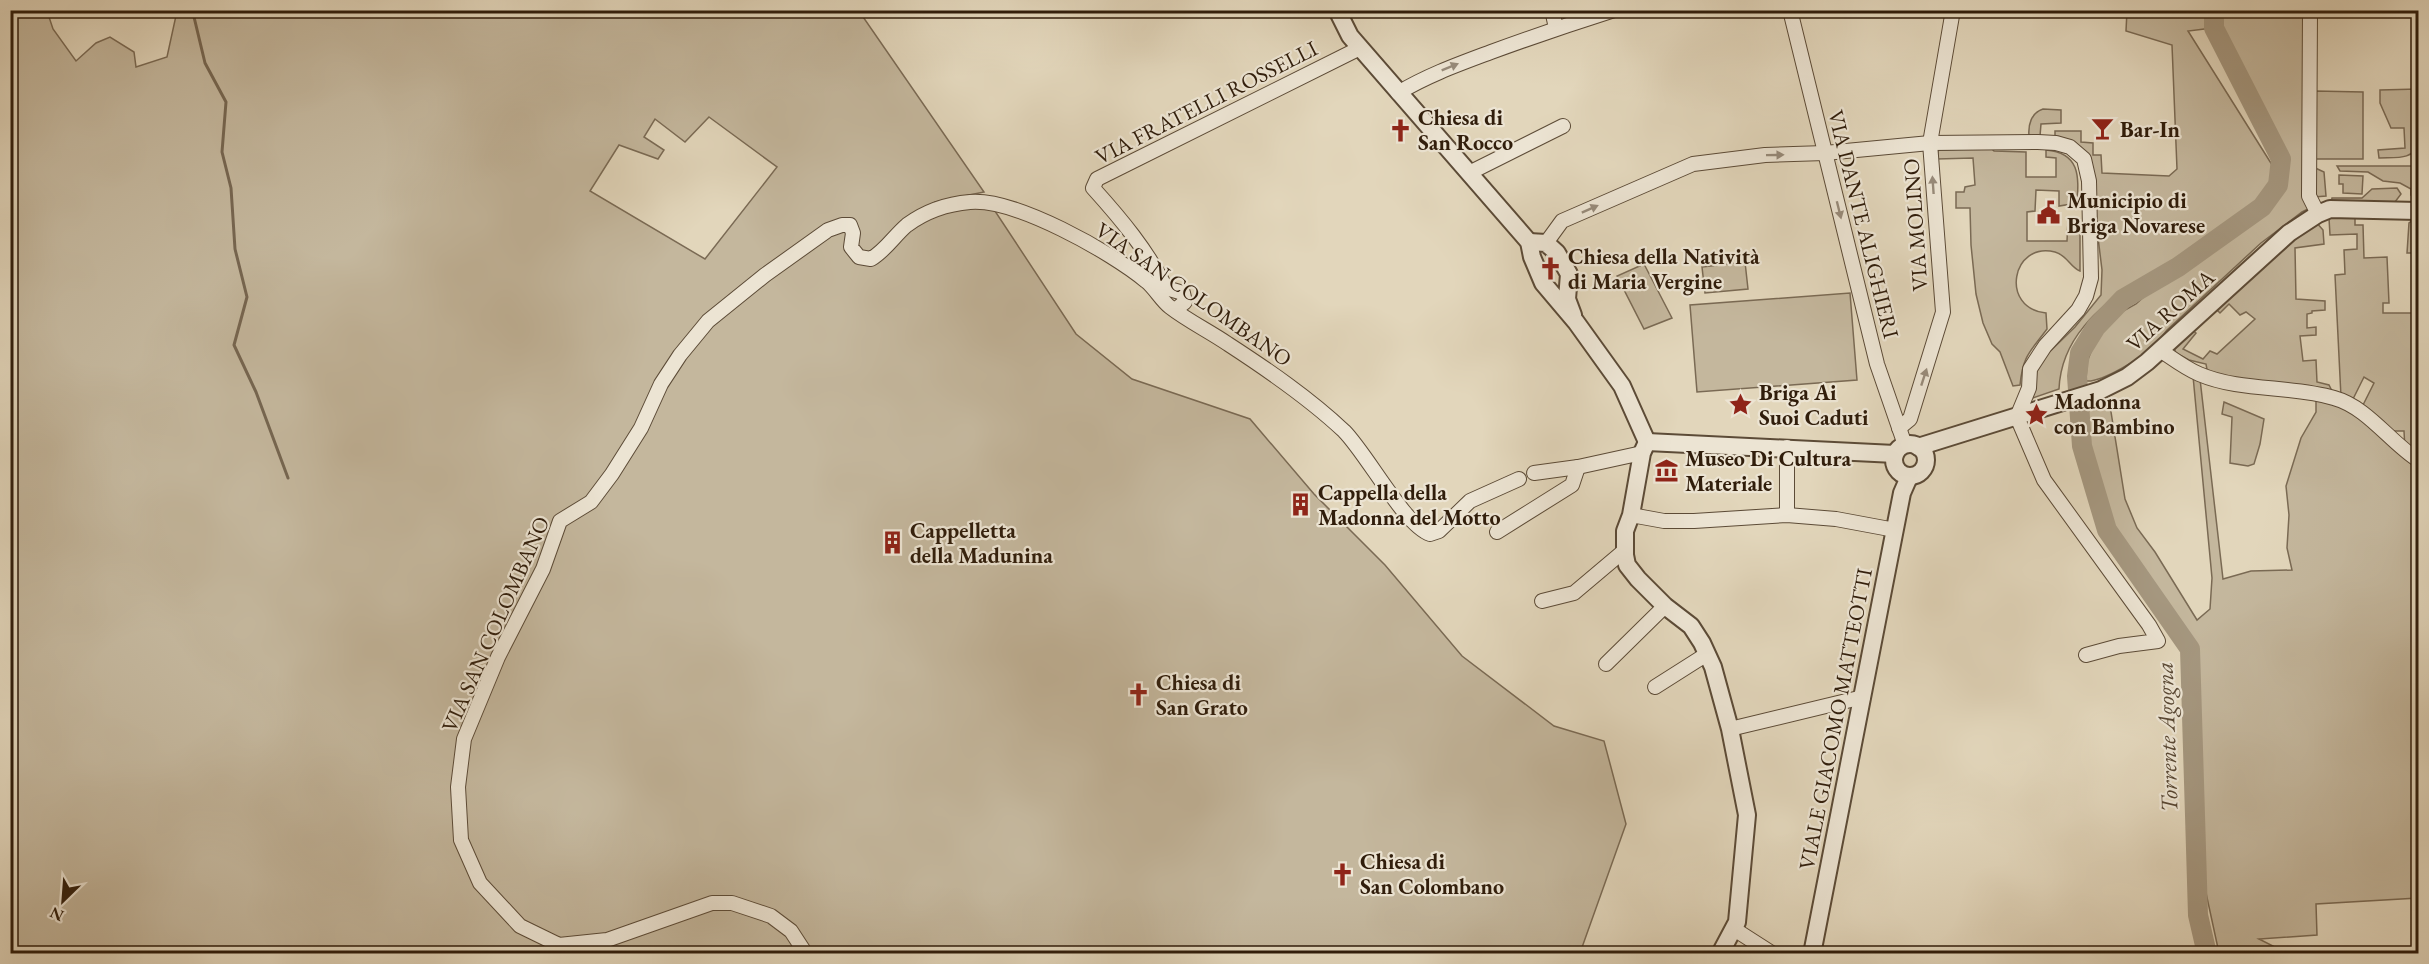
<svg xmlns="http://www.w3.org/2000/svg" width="2429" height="964" font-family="'EB Garamond',serif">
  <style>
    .green { fill: #c4b79d; stroke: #7a6a54; stroke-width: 1.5; fill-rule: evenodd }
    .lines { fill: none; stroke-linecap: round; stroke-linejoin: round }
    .stream { stroke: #766651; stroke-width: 3 }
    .river { stroke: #a5977f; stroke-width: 20 }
    .minor-casing { stroke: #5c4b37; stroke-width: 16 }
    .tertiary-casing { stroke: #5c4b37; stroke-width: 20 }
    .minor { stroke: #ece4d3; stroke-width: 14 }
    .tertiary { stroke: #ece4d3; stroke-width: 16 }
    .oneway { fill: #978a79 }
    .labels { text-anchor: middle; stroke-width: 4.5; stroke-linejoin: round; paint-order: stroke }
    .street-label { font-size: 22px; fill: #301d0b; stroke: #ece4d3 }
    .poi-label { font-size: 22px; font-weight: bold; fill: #301d0b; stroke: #ece4d3; text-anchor: start }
    .water-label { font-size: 24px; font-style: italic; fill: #594834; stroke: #ece4d3 }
  </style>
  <rect width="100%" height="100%" fill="#e2d6bb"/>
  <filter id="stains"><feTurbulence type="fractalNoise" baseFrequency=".00333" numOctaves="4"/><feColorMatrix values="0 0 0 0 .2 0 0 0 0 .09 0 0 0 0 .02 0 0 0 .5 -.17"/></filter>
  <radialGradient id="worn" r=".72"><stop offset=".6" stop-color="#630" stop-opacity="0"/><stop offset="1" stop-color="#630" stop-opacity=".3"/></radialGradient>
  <!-- green -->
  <g class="green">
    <path d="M10 11H47L53 29 76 61 96 43 110 37 134 52 136 67 167 57 177 11H859L984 192 935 202 905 224 871 258 861 256C853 245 855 236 850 224H842L815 233 742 287 746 294C767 279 824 225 848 228L851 234 849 248 858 259C863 260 868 261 872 260 896 252 910 220 936 211 949 206 979 207 993 208L1076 334 1132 379 1250 419 1314 494 1385 565 1462 656 1554 726 1604 741 1626 824 1580 953H11ZM709 117 777 167 705 259 590 191 619 145 658 159 664 150 644 137 655 119 685 142Z"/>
    <path d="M2127 11H2212V28L2188 31 2274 168C2272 176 2272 188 2267 194 2251 214 2201 247 2179 261 2166 270 2150 273 2137 282 2098 307 2061 339 2059 389L2030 399 2036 365 2075 327 2101 295 2102 270 2089 164 2055 137V131H2081V142L2093 143V155H2101L2102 173 2169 176 2177 169 2172 45 2126 31Z"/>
    <path d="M2216 11H2303V19L2307 21 2310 208 2302 212 2261 243 2167 330C2163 335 2159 341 2154 346 2143 357 2101 383 2086 381L2087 362 2098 334 2109 319 2136 304 2166 277 2264 207 2279 186 2282 159 2216 27Z"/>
    <path d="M2418 89V143C2414 161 2394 157 2379 158L2378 150 2405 148 2404 128H2391L2380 103V90Z"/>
    <path d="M2315 91 2363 92V159H2315Z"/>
    <path d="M2043 109 2061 110V123L2041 124 2040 136H2029C2028 125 2031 113 2043 109Z"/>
    <path d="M1991 148 1994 151 2026 152V177H2056V158L2046 157V150C2080 153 2079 176 2077 203L2059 206V191L2036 190 2035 211 2027 212V241H2067L2068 220 2080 219V271C2070 267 2067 255 2055 252 2012 241 1999 308 2046 313L2047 329C2030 352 2023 355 2020 385L2013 386 2000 352 1992 344 1983 323 1976 294 1971 245 1970 208H1956V192H1964L1965 187 1975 185 1973 158 1937 159 1938 150Z"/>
    <path d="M2311 166 2324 172 2326 196 2314 197Z"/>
    <path d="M2337 166H2418V195H2411V189L2400 183 2383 181 2368 172 2340 171Z"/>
    <path d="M2339 175 2363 176 2362 194 2343 193V184H2339Z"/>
    <path d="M2397 188 2401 194 2395 202 2331 203 2332 198H2362L2372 189Z"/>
    <path d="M2414 215H2418V253H2407L2409 223 2413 220Z"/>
    <path d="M2329 218H2355V225H2363L2364 258 2387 257 2389 303H2383V313H2418V457L2405 449 2404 431H2386L2361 409 2374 383 2364 377 2351 403 2341 397 2335 275 2345 274 2344 250 2357 249V234L2330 235Z"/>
    <path d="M2316 222 2323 230 2324 244 2295 248 2296 299 2325 301V310L2312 311V313L2307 314V328L2316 327V335L2300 336 2303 361 2316 360 2317 382 2329 385 2332 391 2208 375 2206 364 2189 360 2176 353 2174 348 2190 328 2196 333 2183 349 2203 359 2210 351 2217 354 2255 319 2246 312 2240 315 2229 304 2220 313 2212 305Z"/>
    <path d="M1745 262 1748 289 1705 293 1702 267Z"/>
    <path d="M1644 264 1672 318 1644 329 1617 276Z"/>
    <path d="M1850 293 1857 380 1697 392 1690 305Z"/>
    <path d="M2193 376 2200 379 2223 579 2251 571 2292 570 2287 548 2289 515 2286 486 2301 438 2316 412V399L2335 400 2418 463V898L2316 904 2317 935 2259 939 2279 949 2283 953H2219L2198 856 2192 649 2114 528 2078 402 2102 395 2111 412 2125 499 2137 528 2155 552 2197 620 2210 609 2212 578Z"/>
    <path d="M2224 402 2264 419 2260 444 2254 464 2248 466 2230 463 2232 417 2222 414Z"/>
  </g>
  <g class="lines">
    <!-- stream -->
    <path class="stream" d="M195 10 194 17 205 63 226 102 222 152 231 188 235 249 247 297 234 345 256 392 288 478"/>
    <!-- river -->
    <path class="river" d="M2207 954 2198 915 2190 649 2107 530 2082 446 2077 376 2080 353 2096 327 2123 299 2178 267 2262 207 2278 185 2281 159 2214 28V10"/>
    <defs>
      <g id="minor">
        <path d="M1552 10 1556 28"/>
        <path d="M1790 10 1877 364 1905 445"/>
        <path d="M2310 10 2309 196 2318 214"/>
        <path d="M1398 93C1428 75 1459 64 1491 52 1532 37 1573 23 1614 10"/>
        <path d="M1469 173 1563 126"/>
        <path d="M1546 243 1562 221 1693 164 1765 155 1825 153 1930 143 2038 142 2056 143 2070 147 2084 159 2089 181 2091 278 2086 296 2078 310 2045 346 2030 369 2029 388 2017 417 2044 480 2149 625 2158 641 2119 646 2086 655"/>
        <path d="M1175 310 1185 302 1183 293 1166 288C1147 250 1121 219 1093 188L1097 179 1360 48"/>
        <path d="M2160 350C2172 358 2185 368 2199 374 2241 392 2290 385 2334 398 2367 407 2390 442 2418 460"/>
        <path d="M1899 428 1910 419 1943 312 1930 143 1953 10"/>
        <path d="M1787 447V515"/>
        <path d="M1534 473 1578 467 1642 453"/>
        <path d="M1631 515 1664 521H1694L1787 515 1836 519 1895 530"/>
        <path d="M1497 532 1572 485 1578 467"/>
        <path d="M1542 601 1574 593 1625 550"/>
        <path d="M1606 664 1665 606"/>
        <path d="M1655 687 1707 654"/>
        <path d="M1730 729 1863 697"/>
        <path d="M1734 929 1773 954"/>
        <path d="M806 954 791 931 771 916 732 903H712L607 940 559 945 520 926 480 883 461 840 458 787 464 739 498 657 543 569 560 521 591 502 612 474 641 428 661 384 680 355 708 321 765 275 828 230 842 225H850L853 233 851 247 859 257 871 259C886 250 894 236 907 225 926 211 946 204 970 202 1015 198 1111 252 1146 281 1155 288 1161 300 1170 307 1188 321 1209 331 1228 344 1268 370 1309 398 1344 431 1367 454 1405 526 1430 534L1439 531 1470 501 1519 479"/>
      </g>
      <g id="tertiary">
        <path d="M1337 10 1350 36 1529 242 1532 257 1543 283 1576 322 1622 386 1647 442"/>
        <path d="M1529 242 1546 243 1557 253 1569 274 1567 299 1573 315"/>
        <path d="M1647 442 1642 453 1631 515 1625 531V555L1627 565 1638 579 1665 606 1691 626 1702 643 1713 667 1730 729 1747 815 1737 922 1720 954"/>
        <path d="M1647 442 1895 454"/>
        <circle cx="1910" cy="460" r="16"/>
        <path d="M1918 447 2101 390 2127 377 2147 362 2289 233 2318 214 2330 209 2418 211"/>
        <path d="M1812 954 1902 493 1909 477"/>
      </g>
    </defs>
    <!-- minor casing -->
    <use href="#minor" class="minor-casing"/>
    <!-- tertiary casing -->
    <use href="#tertiary" class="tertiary-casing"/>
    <!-- minor -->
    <use href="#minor" class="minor"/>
    <!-- tertiary -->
    <use href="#tertiary" class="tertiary"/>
  </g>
  <!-- one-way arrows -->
  <defs><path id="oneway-solid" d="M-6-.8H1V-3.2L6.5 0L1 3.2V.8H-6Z" transform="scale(1.5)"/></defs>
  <g class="oneway">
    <use href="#oneway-solid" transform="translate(1450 67) rotate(-22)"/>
    <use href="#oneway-solid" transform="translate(1775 155) rotate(-1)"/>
    <use href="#oneway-solid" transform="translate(1933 185) rotate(-94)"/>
    <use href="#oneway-solid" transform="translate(1590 209) rotate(-24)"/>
    <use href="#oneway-solid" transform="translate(1839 210) rotate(76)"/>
    <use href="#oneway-solid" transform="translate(1924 377) rotate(-72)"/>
  </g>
  <!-- icons -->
  <defs>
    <symbol id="bar-bare" viewBox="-9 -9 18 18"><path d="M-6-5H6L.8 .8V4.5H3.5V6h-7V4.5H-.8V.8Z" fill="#8f2418" stroke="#ece4d3" stroke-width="2.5" paint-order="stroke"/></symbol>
    <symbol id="church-bare" viewBox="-9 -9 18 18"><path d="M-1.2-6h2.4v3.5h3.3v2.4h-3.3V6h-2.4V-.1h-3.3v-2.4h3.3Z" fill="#8f2418" stroke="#ece4d3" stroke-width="2.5" paint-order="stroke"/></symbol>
    <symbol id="civic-bare" viewBox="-9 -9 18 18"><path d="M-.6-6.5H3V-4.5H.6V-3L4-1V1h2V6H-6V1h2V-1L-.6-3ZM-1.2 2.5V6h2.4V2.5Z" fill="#8f2418" stroke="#ece4d3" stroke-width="2.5" paint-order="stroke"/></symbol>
    <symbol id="sight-bare" viewBox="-9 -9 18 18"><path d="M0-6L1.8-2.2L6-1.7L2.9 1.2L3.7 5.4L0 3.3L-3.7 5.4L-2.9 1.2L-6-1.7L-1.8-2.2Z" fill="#8f2418" stroke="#ece4d3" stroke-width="2.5" paint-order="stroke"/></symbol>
    <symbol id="museum-bare" viewBox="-9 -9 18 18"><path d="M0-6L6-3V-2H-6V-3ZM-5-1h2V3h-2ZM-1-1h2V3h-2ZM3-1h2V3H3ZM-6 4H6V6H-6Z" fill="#8f2418" stroke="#ece4d3" stroke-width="2.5" paint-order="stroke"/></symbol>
    <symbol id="building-bare" viewBox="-9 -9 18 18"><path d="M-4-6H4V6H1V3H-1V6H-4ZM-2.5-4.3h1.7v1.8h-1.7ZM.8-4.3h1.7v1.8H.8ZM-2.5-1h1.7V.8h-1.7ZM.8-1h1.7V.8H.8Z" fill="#8f2418" stroke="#ece4d3" stroke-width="2.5" paint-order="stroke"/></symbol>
  </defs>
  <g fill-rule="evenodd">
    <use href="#bar-bare" x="2086" y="112" width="33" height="33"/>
    <use href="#church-bare" x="1384" y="114" width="33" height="33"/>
    <use href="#civic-bare" x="2032" y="196" width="33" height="33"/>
    <use href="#church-bare" x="1534" y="252" width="33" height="33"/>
    <use href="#sight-bare" x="1724" y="388" width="33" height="33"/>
    <use href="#sight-bare" x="2020" y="398" width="33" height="33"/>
    <use href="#museum-bare" x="1650" y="454" width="33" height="33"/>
    <use href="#building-bare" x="1284" y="488" width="33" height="33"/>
    <use href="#building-bare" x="876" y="526" width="33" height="33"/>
    <use href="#church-bare" x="1122" y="678" width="33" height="33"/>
    <use href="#church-bare" x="1326" y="858" width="33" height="33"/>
  </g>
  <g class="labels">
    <!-- street labels -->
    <g class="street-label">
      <text transform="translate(1206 102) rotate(-27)" y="8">VIA FRATELLI ROSSELLI</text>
      <text transform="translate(1864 224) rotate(76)" y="8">VIA DANTE ALIGHIERI</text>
      <text transform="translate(1915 225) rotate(-94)" y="8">VIA MOLINO</text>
      <text transform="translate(1194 294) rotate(35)" y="8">VIA SAN COLOMBANO</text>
      <text transform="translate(2170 310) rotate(-42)" y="8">VIA ROMA</text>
      <text transform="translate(495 624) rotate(-66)" y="8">VIA SAN COLOMBANO</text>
      <text transform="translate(1835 719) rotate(-79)" y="8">VIALE GIACOMO MATTEOTTI</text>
    </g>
    <!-- poi labels -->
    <g class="poi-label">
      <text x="1418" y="125">Chiesa di<tspan x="1418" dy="25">San Rocco</tspan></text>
      <text x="2120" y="137">Bar-In</text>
      <text x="2067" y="208">Municipio di<tspan x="2067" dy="25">Briga Novarese</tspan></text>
      <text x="1568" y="264">Chiesa della Natività<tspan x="1568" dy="25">di Maria Vergine</tspan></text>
      <text x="1759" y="400">Briga Ai<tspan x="1759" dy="25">Suoi Caduti</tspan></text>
      <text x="2054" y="409">Madonna<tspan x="2054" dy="25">con Bambino</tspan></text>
      <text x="1685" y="466">Museo Di Cultura<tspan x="1685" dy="25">Materiale</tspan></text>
      <text x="1318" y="500">Cappella della<tspan x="1318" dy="25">Madonna del Motto</tspan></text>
      <text x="910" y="538">Cappelletta<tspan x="910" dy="25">della Madunina</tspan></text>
      <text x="1156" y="690">Chiesa di<tspan x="1156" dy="25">San Grato</tspan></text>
      <text x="1360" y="869">Chiesa di<tspan x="1360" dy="25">San Colombano</tspan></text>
    </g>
    <!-- water labels -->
    <g class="water-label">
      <text transform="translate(2167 737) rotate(-92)" y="8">Torrente Agogna</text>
    </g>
  </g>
  <!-- margin -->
  <rect width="2429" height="964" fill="none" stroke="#e2d6bb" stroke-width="36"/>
  <rect x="12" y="12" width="2405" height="940" fill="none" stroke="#301d0b" stroke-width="3"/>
  <rect x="18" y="18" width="2393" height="928" fill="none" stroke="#301d0b" stroke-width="1.5"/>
  <!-- north arrow -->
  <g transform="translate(63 901) rotate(205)" stroke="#ece4d3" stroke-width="4.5" paint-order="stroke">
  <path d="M0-4.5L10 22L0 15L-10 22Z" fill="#301d0b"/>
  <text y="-9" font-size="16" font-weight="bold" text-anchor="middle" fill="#301d0b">N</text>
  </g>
  <rect width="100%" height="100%" filter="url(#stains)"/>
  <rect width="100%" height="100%" fill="url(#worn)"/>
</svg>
